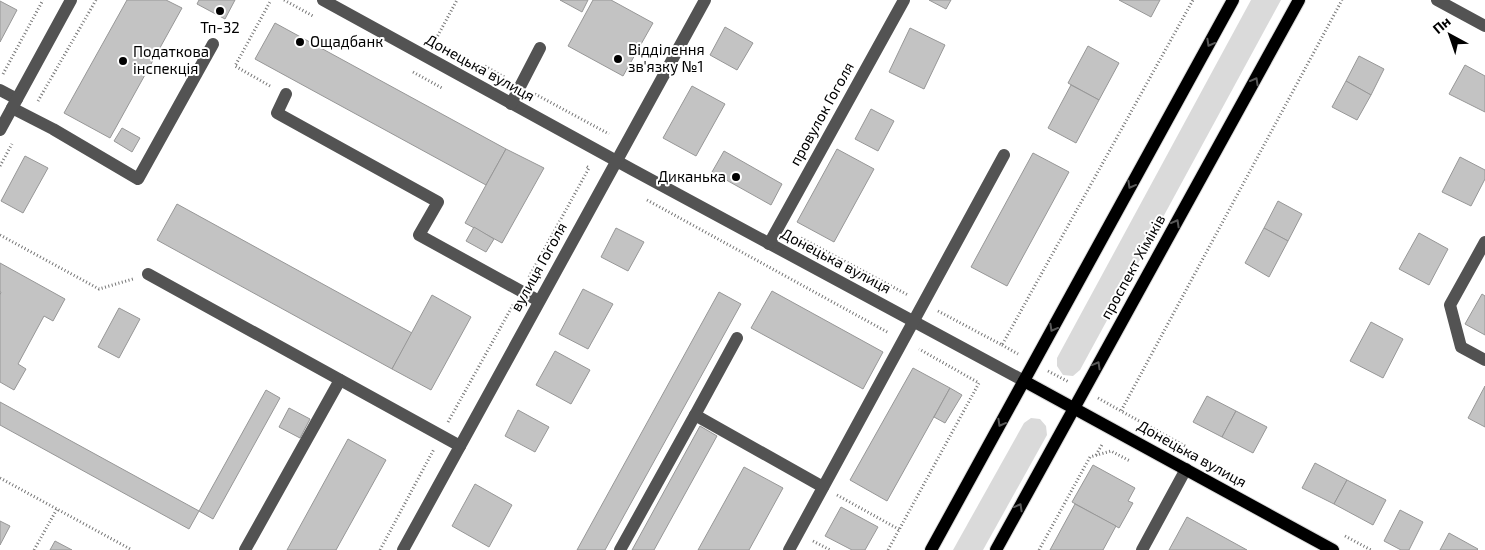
<svg xmlns="http://www.w3.org/2000/svg" width="1485" height="550" font-family="'Exo 2',sans-serif">
  <style>
    .green { fill: #dadada }
    .building { fill: #c3c3c3; stroke: #979797 }
    .lines { fill: none; stroke-linecap: round; stroke-linejoin: round }
    .major-casing { stroke: #dbdbdb; stroke-width: 14 }
    .path { stroke: #757575; stroke-width: 3; stroke-dasharray: 1 2.5; stroke-linecap: butt }
    .minor { stroke: #535353; stroke-width: 12 }
    .major { stroke: #000; stroke-width: 12 }
    .oneway { stroke: #595959 }
    .poi-dot { fill: #000; stroke: #fff; stroke-width: 2 }
    .labels { text-anchor: middle; stroke-width: 4; stroke-linejoin: round; paint-order: stroke }
    .poi-label { font-size: 15px; fill: #000; stroke: #fff; text-anchor: start }
    .street-label { font-size: 15px; fill: #000; stroke: #fff }
  </style>
  <rect width="100%" height="100%" fill="#fff"/>
  <!-- green -->
  <g class="green">
    <path d="M1251 0H1281L1080 370 1073 376 1063 375 1057 366V358Z"/>
    <path d="M1031 418 1040 419 1046 426 1047 435 983 550H953L1024 423Z"/>
  </g>
  <!-- building -->
  <g class="building">
    <path d="M127 0H166L182 8 110 138 64 113Z"/>
    <path d="M199 0H235L225 19 197 4Z"/>
    <path d="M560 0H588L582 12Z"/>
    <path d="M593 0H611L653 23 623 76 568 46Z"/>
    <path d="M929 0H951L946 9Z"/>
    <path d="M1119 0H1160L1151 17Z"/>
    <path d="M0 1 17 10 0 42Z"/>
    <path d="M275 23 506 149 486 185 255 59Z"/>
    <path d="M725 27 753 43 737 70 710 55Z"/>
    <path d="M910 28 945 45 924 89 889 72Z"/>
    <path d="M1088 46 1119 63 1099 100 1068 83Z"/>
    <path d="M1359 56 1384 69 1371 95 1346 81Z"/>
    <path d="M1465 65 1485 76V112L1449 94Z"/>
    <path d="M1346 81 1371 95 1357 120 1332 107Z"/>
    <path d="M1071 85 1099 100 1076 143 1048 128Z"/>
    <path d="M692 86 725 104 696 156 663 138Z"/>
    <path d="M871 109 894 121 878 151 855 139Z"/>
    <path d="M122 128 140 138 132 152 114 141Z"/>
    <path d="M506 149 544 168 502 243 465 223Z"/>
    <path d="M837 149 874 169 834 242 797 222Z"/>
    <path d="M724 151 782 184 771 205 712 172Z"/>
    <path d="M1033 153 1069 172 1007 286 971 267Z"/>
    <path d="M25 156 48 168 23 213 1 201Z"/>
    <path d="M1460 157 1485 170V179L1471 206 1442 192Z"/>
    <path d="M1278 201 1302 214 1288 241 1264 228Z"/>
    <path d="M177 204 412 333 392 369 157 240Z"/>
    <path d="M474 227 494 239 486 252 466 241Z"/>
    <path d="M616 228 644 242 628 271 601 257Z"/>
    <path d="M1264 228 1288 241 1269 277 1245 263Z"/>
    <path d="M1419 233 1448 249 1429 285 1399 269Z"/>
    <path d="M0 263 65 299 53 321 44 316 18 364 26 369 14 390 0 382V295L1 292H0Z"/>
    <path d="M583 289 613 304 588 349 559 334Z"/>
    <path d="M772 291 883 352 863 389 751 328Z"/>
    <path d="M719 292 741 304 605 550H577Z"/>
    <path d="M1482 294 1485 296V335L1465 324Z"/>
    <path d="M432 295 471 317 431 390 392 369Z"/>
    <path d="M119 308 140 319 119 358 98 347Z"/>
    <path d="M1371 322 1403 339 1383 378 1350 361Z"/>
    <path d="M555 351 590 370 571 404 536 385Z"/>
    <path d="M913 368 950 388 887 501 850 480Z"/>
    <path d="M1485 386V427L1468 418Z"/>
    <path d="M950 388 962 395 945 423 934 417Z"/>
    <path d="M266 390 280 398 213 519 199 511Z"/>
    <path d="M1207 396 1236 411 1222 437 1193 422Z"/>
    <path d="M0 402 199 511 189 529 0 425Z"/>
    <path d="M289 408 310 419 300 438 279 427Z"/>
    <path d="M518 410 549 427 535 452 505 436Z"/>
    <path d="M1236 411 1267 427 1253 453 1222 437Z"/>
    <path d="M700 426 717 436 654 550H632Z"/>
    <path d="M348 439 386 460 336 550H287Z"/>
    <path d="M1315 463 1347 480 1334 504 1302 488Z"/>
    <path d="M1093 465 1135 488 1128 501 1133 503 1119 528 1072 502Z"/>
    <path d="M744 467 783 488 749 550H698Z"/>
    <path d="M1347 480 1386 500 1373 525 1334 504Z"/>
    <path d="M475 484 512 505 489 547 452 526Z"/>
    <path d="M1075 504 1116 526 1103 550H1050Z"/>
    <path d="M841 507 878 527 865 550H852L825 536Z"/>
    <path d="M1400 510 1423 522 1409 550H1401L1384 541Z"/>
    <path d="M1187 517 1247 550H1169Z"/>
    <path d="M0 521 10 526 0 545Z"/>
    <path d="M1449 533 1478 549 1477 550H1440Z"/>
    <path d="M55 541 72 550H50Z"/>
  </g>
  <g class="lines">
    <defs>
      <g id="major">
        <path d="M1024 381 1333 550"/>
        <path d="M931 550 1233 0"/>
        <path d="M996 550 1299 0"/>
      </g>
    </defs>
    <!-- major casing -->
    <use href="#major" class="major-casing"/>
    <!-- path -->
    <g class="path">
      <path d="M284 0 313 16"/>
      <path d="M436 39 457 0"/>
      <path d="M485 66 506 78"/>
      <path d="M413 72 442 88"/>
      <path d="M3 74 43 0"/>
      <path d="M270 86 235 66 271 0"/>
      <path d="M535 94 609 134"/>
      <path d="M38 101 96 0"/>
      <path d="M0 166 12 144"/>
      <path d="M647 200 889 333"/>
      <path d="M0 235 99 289 133 279"/>
      <path d="M801 238 908 295"/>
      <path d="M529 277 589 168 586 166"/>
      <path d="M938 311 1002 345 1193 0"/>
      <path d="M1002 345 1018 354"/>
      <path d="M1048 371 1069 382"/>
      <path d="M1098 398 1121 411"/>
      <path d="M448 422 513 305"/>
      <path d="M1185 446 1121 411 1342 0"/>
      <path d="M1096 455 1103 443"/>
      <path d="M0 478 132 550"/>
      <path d="M837 495 900 530"/>
      <path d="M1345 536 1371 550"/>
      <path d="M813 541 830 550"/>
      <path d="M34 550 57 509"/>
      <path d="M380 550 434 449"/>
      <path d="M888 550 979 383 919 349"/>
      <path d="M1039 550 1090 457 1111 451 1130 461"/>
    </g>
    <!-- minor -->
    <g class="minor">
      <path d="M323 0 633 170 1024 381"/>
      <path d="M1437 0 1485 26"/>
      <path d="M0 90 17 99"/>
      <path d="M286 94 277 113 438 202 419 235 539 301"/>
      <path d="M511 104 540 48"/>
      <path d="M12 108 53 129 138 179 213 44"/>
      <path d="M0 130 71 0"/>
      <path d="M1485 242 1450 305 1461 347 1485 360"/>
      <path d="M769 244 904 0"/>
      <path d="M148 274 460 446"/>
      <path d="M737 338 695 415 823 487"/>
      <path d="M245 550 340 380"/>
      <path d="M403 550 705 0"/>
      <path d="M620 550 695 415"/>
      <path d="M789 550 1004 155"/>
      <path d="M1142 550 1186 469"/>
    </g>
    <!-- major -->
    <use href="#major" class="major"/>
  </g>
  <!-- one-way arrows -->
  <defs><path id="oneway-chevron" d="M-2-3.5L2.5 0L-2 3.5" fill="none" stroke-width="1.6" stroke-linecap="round" stroke-linejoin="round" transform="scale(1.25)"/></defs>
  <g class="oneway">
    <use href="#oneway-chevron" transform="translate(1210 43) rotate(119)"/>
    <use href="#oneway-chevron" transform="translate(1255 81) rotate(-61)"/>
    <use href="#oneway-chevron" transform="translate(1131 185) rotate(119)"/>
    <use href="#oneway-chevron" transform="translate(1176 223) rotate(-61)"/>
    <use href="#oneway-chevron" transform="translate(1053 328) rotate(119)"/>
    <use href="#oneway-chevron" transform="translate(1097 365) rotate(-61)"/>
    <use href="#oneway-chevron" transform="translate(1001 423) rotate(119)"/>
    <use href="#oneway-chevron" transform="translate(1019 507) rotate(-61)"/>
  </g>
  <!-- markers -->
  <g class="poi-dot">
    <circle cx="220" cy="11" r="5"/>
    <circle cx="300" cy="42" r="5"/>
    <circle cx="618" cy="59" r="5"/>
    <circle cx="123" cy="61" r="5"/>
    <circle cx="736" cy="177" r="5"/>
  </g>
  <g class="labels">
    <!-- poi labels -->
    <g class="poi-label">
      <text x="220" y="33" text-anchor="middle">Тп-32</text>
      <text x="310" y="47">Ощадбанк</text>
      <text x="628" y="55">Відділення<tspan x="628" dy="17">зв'язку №1</tspan></text>
      <text x="133" y="57">Податкова<tspan x="133" dy="17">інспекція</tspan></text>
      <text x="726" y="182" text-anchor="end">Диканька</text>
    </g>
    <!-- street labels -->
    <g class="street-label">
      <text transform="translate(480 68) rotate(29)" y="5">Донецька вулиця</text>
      <text transform="translate(822 114) rotate(-61)" y="5">провулок Гоголя</text>
      <text transform="translate(836 261) rotate(28)" y="5">Донецька вулиця</text>
      <text transform="translate(539 267) rotate(-61)" y="5">вулиця Гоголя</text>
      <text transform="translate(1133 267) rotate(-61)" y="5">проспект Хіміків</text>
      <text transform="translate(1192 454) rotate(29)" y="5">Донецька вулиця</text>
    </g>
  </g>
  <!-- north arrow -->
  <g transform="translate(1450 35) rotate(320)" stroke="#ffffff" stroke-width="4" paint-order="stroke">
  <path d="M0-4L9 19L0 12L-9 19Z" fill="#000000"/>
  <text y="-8" font-size="14" font-weight="bold" text-anchor="middle" fill="#000000">Пн</text>
  </g>
</svg>
